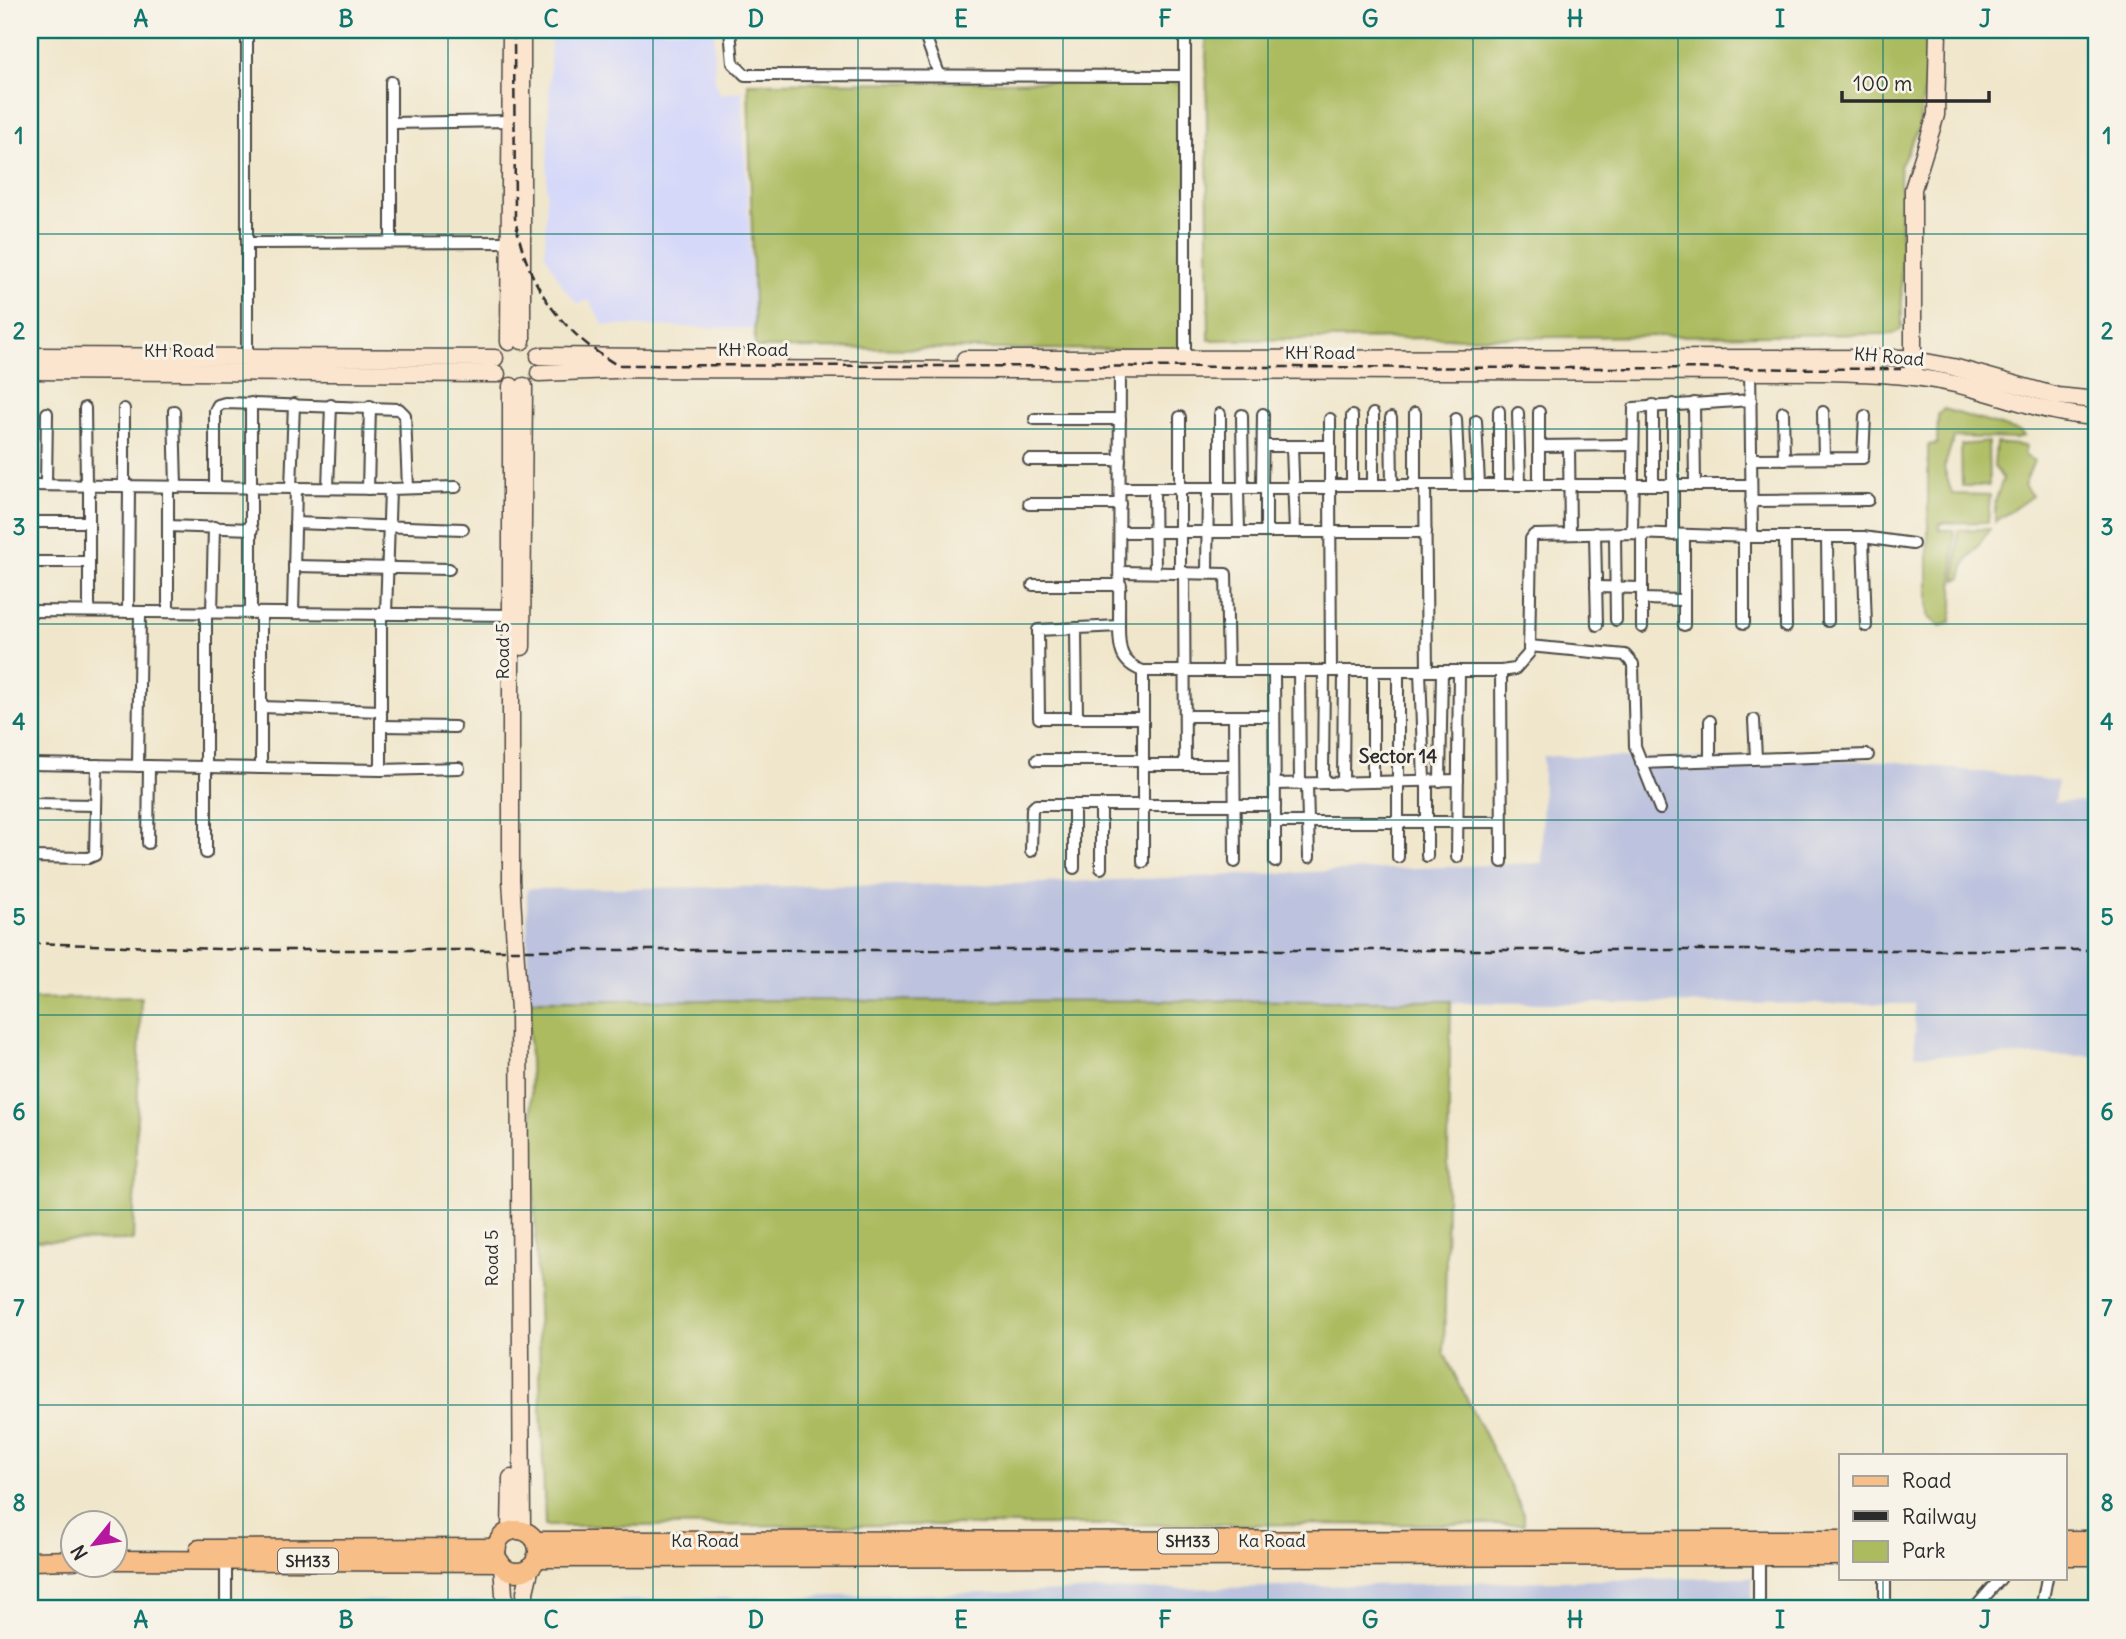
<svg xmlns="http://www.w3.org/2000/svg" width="2126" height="1639" font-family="Delius,sans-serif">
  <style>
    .built { fill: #d5d8f9 }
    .industrial { fill: #bdc3de }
    .green { fill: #acbb5e; stroke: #6c7344; stroke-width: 2 }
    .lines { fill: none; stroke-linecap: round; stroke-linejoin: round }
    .street-casing { stroke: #494743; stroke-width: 14 }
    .secondary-casing { stroke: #494743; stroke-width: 19 }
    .primary-casing { stroke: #494743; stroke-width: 21 }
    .street { stroke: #fff; stroke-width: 10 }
    .secondary { stroke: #fce5cf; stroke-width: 16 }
    .primary { stroke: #f7be87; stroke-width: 18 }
    .rail { stroke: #2b2b2b; stroke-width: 2.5; stroke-dasharray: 10 5; stroke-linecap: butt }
    .grid { fill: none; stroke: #0f766e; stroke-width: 2; stroke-opacity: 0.55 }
    .labels { text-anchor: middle; stroke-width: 6; stroke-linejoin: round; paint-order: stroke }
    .shield { fill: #f7f3e8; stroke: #686764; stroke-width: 2 }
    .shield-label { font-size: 16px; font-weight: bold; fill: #2b2b2b }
    .street-label { font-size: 18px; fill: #2b2b2b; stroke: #f7f3e8 }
    .neighbourhood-label { font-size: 19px; font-weight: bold; fill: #2b2b2b; stroke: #f7f3e8 }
    .neatline { fill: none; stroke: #0f766e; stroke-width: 2.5 }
    .grid-label { font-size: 23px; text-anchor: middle; font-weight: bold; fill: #0f766e }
  </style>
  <rect width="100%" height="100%" fill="#f7f3e8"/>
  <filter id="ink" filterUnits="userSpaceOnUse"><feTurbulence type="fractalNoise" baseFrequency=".0143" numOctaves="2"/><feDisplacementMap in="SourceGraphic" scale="14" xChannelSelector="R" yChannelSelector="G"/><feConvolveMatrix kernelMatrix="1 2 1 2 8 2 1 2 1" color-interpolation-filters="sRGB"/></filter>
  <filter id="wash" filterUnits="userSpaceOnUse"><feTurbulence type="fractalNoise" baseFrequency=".00686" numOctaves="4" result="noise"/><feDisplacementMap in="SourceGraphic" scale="28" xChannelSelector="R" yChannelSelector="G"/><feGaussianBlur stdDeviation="1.57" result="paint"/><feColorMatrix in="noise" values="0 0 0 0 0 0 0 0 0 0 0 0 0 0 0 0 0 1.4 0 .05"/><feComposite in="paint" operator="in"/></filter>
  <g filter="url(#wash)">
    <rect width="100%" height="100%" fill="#f0e6cb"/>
    <!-- built -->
    <path class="built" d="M551 30H714L715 81 720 94 742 91 754 329 604 325 589 300 578 304 564 288 545 254Z"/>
    <!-- industrial -->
    <g class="industrial">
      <path d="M1543 756 1891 761 2058 781 2055 802 2096 801V1056L1915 1055 1914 1004 528 1000 527 889 1016 884 1542 863Z"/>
      <path d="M1752 1577V1609H546V1602Z"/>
      <rect x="30" y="1601" width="453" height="8"/>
    </g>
    <!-- green -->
    <g class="green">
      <path d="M1206 30H1930V56L1918 130 1900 166 1902 328 1893 334 1209 340Z"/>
      <path d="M1170 81 1187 87V350L755 348 748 83Z"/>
      <path d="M1944 409 2021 432 2024 436 2016 439 1954 437 1944 468 1952 494 1990 495 1988 522 1940 523V530H1954L1953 610 1950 623 1940 626 1928 617V445L1937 444 1938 415Z"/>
      <path d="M1988 442 1989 486H1962L1961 445Z"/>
      <path d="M1996 443 2026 446 2024 455 2034 461 2024 485 2032 496 1995 522V502L2003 479 1994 467Z"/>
      <path d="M1990 529 1965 564 1961 578 1956 580 1958 530Z"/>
      <path d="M141 997 133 1240 30 1241V999Z"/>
      <path d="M528 1000 1451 1001 1444 1353 1524 1514V1524L545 1526Z"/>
    </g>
  </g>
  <g filter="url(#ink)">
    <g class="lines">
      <defs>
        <g id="street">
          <path d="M247 30V356"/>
          <path d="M730 30 733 63 745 75 1185 76"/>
          <path d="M802 30H813"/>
          <path d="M923 30 939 74"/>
          <path d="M1185 30V365"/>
          <path d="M391 82V242"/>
          <path d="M391 123 511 121"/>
          <path d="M248 243 510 242"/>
          <path d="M1120 367 1119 626C1119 648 1120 663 1143 671H1501L1515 669 1529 653 1531 539 1534 535 1632 533 1752 537 1750 366"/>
          <path d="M1694 403 1695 485"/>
          <path d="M1673 404V535"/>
          <path d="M85 408 86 485"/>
          <path d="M124 409V486"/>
          <path d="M174 411 176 487"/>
          <path d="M1499 411V485"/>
          <path d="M1539 412V485"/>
          <path d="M1783 412 1784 459"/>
          <path d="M1823 412 1824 458"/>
          <path d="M1415 413V485"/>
          <path d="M1518 413 1520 485"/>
          <path d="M1220 414V488"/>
          <path d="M1373 414V485"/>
          <path d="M1242 415 1243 488"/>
          <path d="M1352 416V485"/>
          <path d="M1391 418 1392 485"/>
          <path d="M1035 419H1120"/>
          <path d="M1330 419V485H1751"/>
          <path d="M1456 419 1459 485"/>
          <path d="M1476 421 1479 485"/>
          <path d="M1263 446H1330"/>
          <path d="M1292 446 1295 532"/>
          <path d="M1539 446 1633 445"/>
          <path d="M1569 446 1570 533"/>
          <path d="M1751 459 1863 458 1865 416"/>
          <path d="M1029 460H1120"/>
          <path d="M30 485 296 488"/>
          <path d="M46 485 47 413"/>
          <path d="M89 485V611"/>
          <path d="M1330 485 1331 671"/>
          <path d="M1425 485 1427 671"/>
          <path d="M1653 485V405"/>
          <path d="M168 487V612"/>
          <path d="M215 487V411L218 405 225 403 399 409 405 415 408 488"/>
          <path d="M1262 487 1263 414"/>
          <path d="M291 488 294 404"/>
          <path d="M328 488 331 405"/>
          <path d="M1120 488H1330"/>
          <path d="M1154 488 1155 572"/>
          <path d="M1238 488 1239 532"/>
          <path d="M368 489 370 406"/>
          <path d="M390 489 456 487"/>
          <path d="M1751 501 1868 500"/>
          <path d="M1029 504H1120"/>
          <path d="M30 522H89"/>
          <path d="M295 523 463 529"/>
          <path d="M168 526 252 529"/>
          <path d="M1120 532H1426"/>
          <path d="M1266 532V488"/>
          <path d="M1595 533 1597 625"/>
          <path d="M1632 533 1634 408 1751 400"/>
          <path d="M1615 534 1616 620"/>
          <path d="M1642 534V627"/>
          <path d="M1684 535V625"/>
          <path d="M1744 537V623"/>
          <path d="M1752 537H1863L1866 626"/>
          <path d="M1785 537 1786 627"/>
          <path d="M1827 537 1828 621"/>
          <path d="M1863 537 1913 544"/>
          <path d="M30 562H88"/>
          <path d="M294 566 449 569"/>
          <path d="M1121 572 1226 574 1228 671"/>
          <path d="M1180 572V417"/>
          <path d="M1207 572 1208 488"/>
          <path d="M1033 585H1121"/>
          <path d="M1596 587 1642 588"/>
          <path d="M1642 599 1683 600"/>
          <path d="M30 611 517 615"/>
          <path d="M128 612 129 486"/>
          <path d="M212 612 214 527"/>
          <path d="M251 613V403"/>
          <path d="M293 613 296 488 390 489 386 614"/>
          <path d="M381 614V770L459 768"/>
          <path d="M1076 628 1077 718H1039L1038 630 1119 626"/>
          <path d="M1529 646 1625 655 1633 664 1635 746 1660 809"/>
          <path d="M1274 671 1275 822H1501"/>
          <path d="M1299 671 1300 784"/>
          <path d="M1324 671 1323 776 1327 783 1458 780"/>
          <path d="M1398 671V857"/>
          <path d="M1420 671 1424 781"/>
          <path d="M1501 671 1502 862"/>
          <path d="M261 707 381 711"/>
          <path d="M1185 716H1234"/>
          <path d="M1077 718H1143V671"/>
          <path d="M1143 718V765H1185L1184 572"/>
          <path d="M1754 720 1756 757"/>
          <path d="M1710 721V759"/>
          <path d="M381 726 455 727"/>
          <path d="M1037 760H1142"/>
          <path d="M1641 763 1868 755"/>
          <path d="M30 764 381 770"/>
          <path d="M1143 765V862"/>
          <path d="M1185 765H1234"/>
          <path d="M138 766 140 612"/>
          <path d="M261 768V613"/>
          <path d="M1440 781 1442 671"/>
          <path d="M1373 782V671"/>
          <path d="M1275 784 1327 783"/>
          <path d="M1343 784 1344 671"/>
          <path d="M1307 785 1309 857"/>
          <path d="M30 804 96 805"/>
          <path d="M1074 805V868"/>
          <path d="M1101 805V868"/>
          <path d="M1275 822V862"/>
          <path d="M148 843 149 766"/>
          <path d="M1031 851 1032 809 1036 805H1275"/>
          <path d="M206 853V612"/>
          <path d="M1427 856V781"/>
          <path d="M30 857 88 858 95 855 97 765"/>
          <path d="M1457 857 1459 671"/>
          <path d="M1235 862 1234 716H1274"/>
          <path d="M226 1561V1609"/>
          <path d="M2044 1605H2096"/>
          <path d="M1759 1609V1556"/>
          <path d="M1885 1609V1578"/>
          <path d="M1974 1609 2001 1578"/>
          <path d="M2041 1609 2047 1578"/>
        </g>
        <g id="secondary">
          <path d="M522 341V30"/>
          <path d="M509 342 511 30"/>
          <path d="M30 356 495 358"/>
          <path d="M539 356 779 358"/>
          <path d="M965 359 1904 358 1953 367 2057 396 2096 400"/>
          <path d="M1913 370V189L1936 115 1938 30"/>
          <path d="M30 371 497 374"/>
          <path d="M539 373 639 369 1824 372C1875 373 1925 375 1975 389 2017 400 2052 415 2096 417"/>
          <path d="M511 386V880L519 1010 522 1531"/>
          <path d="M522 647 524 386"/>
          <path d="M510 1532 511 1478"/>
          <path d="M502 1565 505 1609"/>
          <path d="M526 1609 525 1592 531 1566"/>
        </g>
        <g id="primary">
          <circle cx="517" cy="1551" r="21"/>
          <path d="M2065 1540H2096"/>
          <path d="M536 1541 1841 1540"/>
          <path d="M199 1549 497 1548"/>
          <path d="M2065 1556H2096"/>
          <path d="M536 1558 1841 1556"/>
          <path d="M116 1560 500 1562"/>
          <path d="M30 1561 74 1560"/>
        </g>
      </defs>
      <!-- street casing -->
      <use href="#street" class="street-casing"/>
      <!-- secondary casing -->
      <use href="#secondary" class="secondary-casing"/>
      <!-- primary casing -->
      <use href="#primary" class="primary-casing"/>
      <!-- street -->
      <use href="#street" class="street"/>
      <!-- secondary -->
      <use href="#secondary" class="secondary"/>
      <!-- primary -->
      <use href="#primary" class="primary"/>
      <!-- rail -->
      <g class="rail">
        <path d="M514 30 515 218C526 284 560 331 617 365L1901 369"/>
        <path d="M30 943 250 950H2096"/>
      </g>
    </g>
  </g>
  <!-- grid -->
  <path class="grid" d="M243 30V1609M448 30V1609M653 30V1609M858 30V1609M1063 30V1609M1268 30V1609M1473 30V1609M1678 30V1609M1883 30V1455M30 234H2096M30 429H2096M30 624H2096M30 820H2096M30 1015H2096M30 1210H2096M30 1405H2096M1883 1578V1609"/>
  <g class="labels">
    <!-- shield labels -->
    <g class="shield">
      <rect x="1158" y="1528.5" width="60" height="25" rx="5"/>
      <rect x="278" y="1548.5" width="60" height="25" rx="5"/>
    </g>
    <g class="shield-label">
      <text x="1188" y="1547">SH133</text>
      <text x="308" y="1567">SH133</text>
    </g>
    <!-- street labels -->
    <g class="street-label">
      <text x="753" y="356">KH Road</text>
      <text x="179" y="357">KH Road</text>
      <text x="1320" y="359">KH Road</text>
      <text transform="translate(1889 357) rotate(5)" y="6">KH Road</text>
      <text transform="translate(503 651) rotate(-90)" y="6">Road 5</text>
      <text transform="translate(492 1258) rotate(-90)" y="6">Road 5</text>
      <text x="705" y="1547">Ka Road</text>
      <text x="1272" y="1547">Ka Road</text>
    </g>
    <!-- neighbourhood labels -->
    <g class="neighbourhood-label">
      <text x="1398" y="763">Sector 14</text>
    </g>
  </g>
  <!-- margin -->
  <rect width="2126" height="1639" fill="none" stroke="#f7f3e8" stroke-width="77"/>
  <!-- legend -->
  <rect x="1839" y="1454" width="228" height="126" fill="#f7f3e8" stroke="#a5a39c" stroke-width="2"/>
  <rect x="1853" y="1476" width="35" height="10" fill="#f7be87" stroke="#a5a39c" stroke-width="2"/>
  <text x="1902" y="1488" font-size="21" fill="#2b2b2b">Road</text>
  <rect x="1853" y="1511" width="35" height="10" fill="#2b2b2b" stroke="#a5a39c" stroke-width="2"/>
  <text x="1902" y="1524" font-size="21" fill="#2b2b2b">Railway</text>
  <rect x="1853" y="1541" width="35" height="21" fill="#acbb5e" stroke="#a5a39c" stroke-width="2"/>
  <text x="1902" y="1558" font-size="21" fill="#2b2b2b">Park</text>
  <!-- north arrow -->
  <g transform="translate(94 1544) rotate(240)"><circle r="33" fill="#f7f3e8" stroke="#a5a39c" stroke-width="2"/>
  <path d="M0-5L12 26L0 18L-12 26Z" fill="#b5179e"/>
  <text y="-10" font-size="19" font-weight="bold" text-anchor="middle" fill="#2b2b2b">N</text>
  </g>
  <!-- scale -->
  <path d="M1842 91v10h147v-10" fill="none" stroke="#2b2b2b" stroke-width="3.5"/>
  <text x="1853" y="91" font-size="21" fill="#2b2b2b" stroke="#f7f3e8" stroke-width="5" paint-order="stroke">100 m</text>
  <rect x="38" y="38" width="2050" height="1562" class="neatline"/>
  <g class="grid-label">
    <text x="141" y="27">A</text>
    <text x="346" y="27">B</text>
    <text x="551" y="27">C</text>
    <text x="756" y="27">D</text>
    <text x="961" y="27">E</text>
    <text x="1165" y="27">F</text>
    <text x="1370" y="27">G</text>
    <text x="1575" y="27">H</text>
    <text x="1780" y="27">I</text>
    <text x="1985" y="27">J</text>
    <text x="19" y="144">1</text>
    <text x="2107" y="144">1</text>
    <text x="19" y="339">2</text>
    <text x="2107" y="339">2</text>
    <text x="19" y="535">3</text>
    <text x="2107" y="535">3</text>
    <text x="19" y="730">4</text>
    <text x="2107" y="730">4</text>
    <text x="19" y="925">5</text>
    <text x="2107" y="925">5</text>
    <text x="19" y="1120">6</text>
    <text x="2107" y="1120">6</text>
    <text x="19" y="1316">7</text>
    <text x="2107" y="1316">7</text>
    <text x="19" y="1511">8</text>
    <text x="2107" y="1511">8</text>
    <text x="141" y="1628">A</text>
    <text x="346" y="1628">B</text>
    <text x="551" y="1628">C</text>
    <text x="756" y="1628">D</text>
    <text x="961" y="1628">E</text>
    <text x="1165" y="1628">F</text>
    <text x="1370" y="1628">G</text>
    <text x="1575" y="1628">H</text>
    <text x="1780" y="1628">I</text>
    <text x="1985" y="1628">J</text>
  </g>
</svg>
